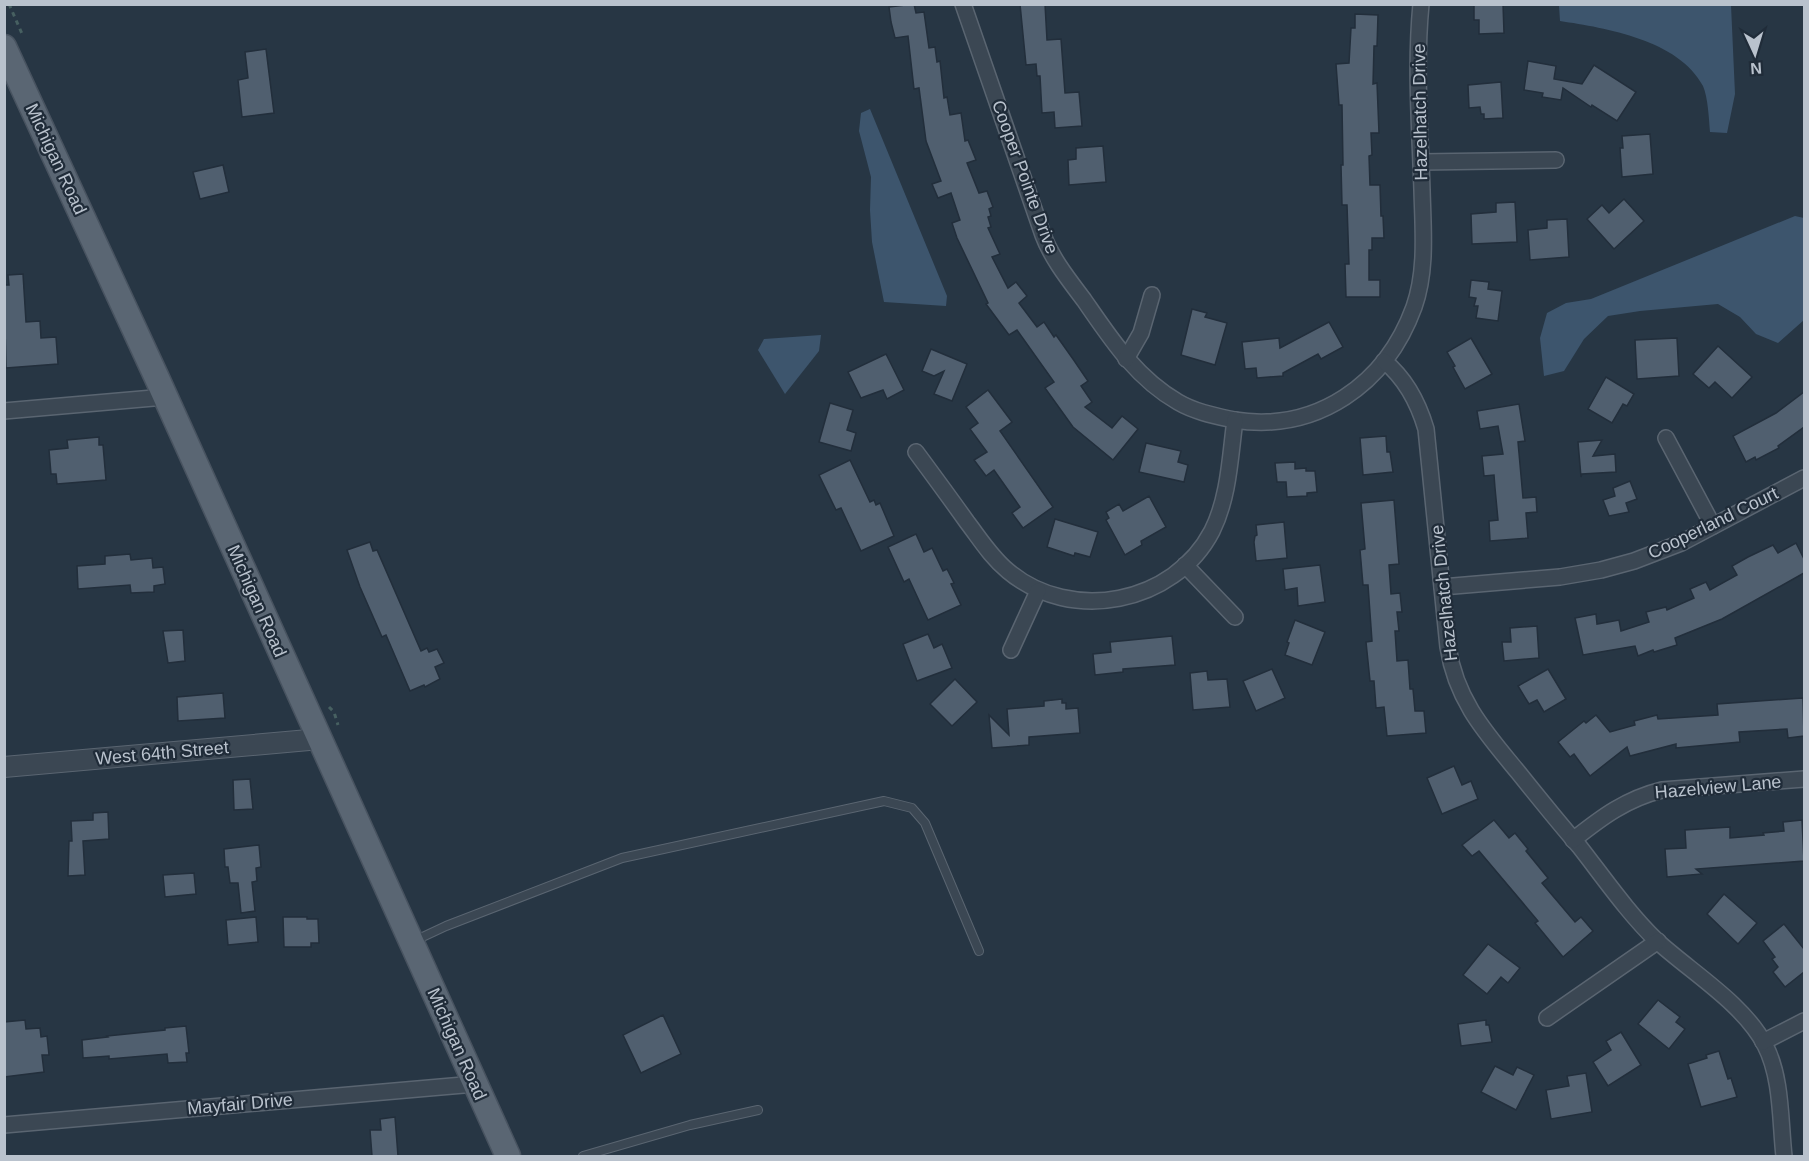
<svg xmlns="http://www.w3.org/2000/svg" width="1809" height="1161" font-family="Arial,sans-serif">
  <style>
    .water { fill: #3d556d }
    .building { fill: #505f6f; stroke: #222e3b; stroke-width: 1.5 }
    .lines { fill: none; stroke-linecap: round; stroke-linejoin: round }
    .service-casing { stroke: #5a6571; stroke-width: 10 }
    .minor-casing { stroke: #5a6571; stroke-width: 18 }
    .tertiary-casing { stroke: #5a6571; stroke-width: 22 }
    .primary-casing { stroke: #485360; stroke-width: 27 }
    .path { stroke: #476061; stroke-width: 3; stroke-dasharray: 4.5 4.5; stroke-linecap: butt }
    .service { stroke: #3b4753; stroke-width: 8 }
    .minor { stroke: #3b4753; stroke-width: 15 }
    .tertiary { stroke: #3b4753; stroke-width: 20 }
    .primary { stroke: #5a6673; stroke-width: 24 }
    .labels { text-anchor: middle; stroke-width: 4.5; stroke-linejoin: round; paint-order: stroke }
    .street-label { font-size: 18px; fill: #b9c2cd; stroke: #202c39 }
  </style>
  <rect width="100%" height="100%" fill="#273644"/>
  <!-- water -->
  <g class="water">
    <path d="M1559 5H1731L1735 94 1727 133 1710 132C1709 120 1708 97 1703 86 1679 40 1606 28 1560 21Z"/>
    <path d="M870 109 947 296 946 306 884 302 872 242 870 210 871 177 859 131 861 113Z"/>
    <path d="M1795 216 1804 218V320L1778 343 1756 334 1740 317 1718 304 1640 311 1608 316 1584 339 1564 371 1544 376 1540 338 1547 313 1566 303 1591 299Z"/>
    <path d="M821 335 819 351 785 394 758 350 764 339Z"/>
  </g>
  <!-- building -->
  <g class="building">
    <path d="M914 4 916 13 924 12 929 48 935 47 937 62 940 61 944 98 947 97 950 115 961 113 965 141 968 140 976 160 967 163 979 193 987 191 993 207 989 209 991 216 988 217 991 227 988 228 1000 254 992 257 1008 288 1016 282 1027 296 1019 303 1037 327 1044 322 1054 337 1056 335 1073 359 1088 381 1081 386 1092 402 1085 407 1112 428 1122 416 1138 429 1113 460 1073 427 1045 388 1054 382 1017 330 1009 335 986 304 988 303 957 238 952 223 960 220 951 193 938 198 932 184 941 181 926 141 919 88 914 89 908 36 895 38 891 22 889 7Z"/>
    <path d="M1020 4H1045L1047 40 1061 39 1065 93 1079 92 1082 126 1055 128 1054 112 1042 113 1040 76H1037L1036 64 1026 65Z"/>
    <path d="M1474 4H1503L1504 33 1479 34V20H1474Z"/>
    <path d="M1355 14 1378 15 1377 46H1374L1373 84 1377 83 1379 133H1371L1372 155 1369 156 1370 185H1380L1381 216H1383L1384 238H1372V250H1369V280H1380V297H1346L1345 264H1349L1347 205H1342L1341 165H1343L1342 105H1339L1336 64 1349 63 1351 28H1355Z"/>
    <path d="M266 49 274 113 242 117 238 80 248 78 245 52Z"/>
    <path d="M1528 61 1556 66 1554 79 1582 84 1594 65 1636 92 1617 121 1592 105 1591 107 1563 88 1561 100 1542 97 1543 93 1524 90Z"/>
    <path d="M1501 82 1503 118 1484 119V114H1481L1480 107 1469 108 1468 85Z"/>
    <path d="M1650 134 1653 174 1622 177 1620 148H1623L1622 136Z"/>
    <path d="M1103 146 1106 182 1069 185 1068 160 1076 159V148Z"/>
    <path d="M223 165 229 192 200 199 193 172Z"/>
    <path d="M1624 199 1644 221 1614 249 1587 219 1602 205 1609 213Z"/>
    <path d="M1515 202 1517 242 1472 244 1471 214 1496 212V203Z"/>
    <path d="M1567 219 1569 257 1530 260 1528 230 1547 228V220Z"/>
    <path d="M23 274 26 322 40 321 41 338 56 337 58 364 6 368 4 285H9L8 275Z"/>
    <path d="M1471 280 1489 282 1488 289 1502 291 1498 321 1476 318 1478 306H1474L1476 298 1469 297Z"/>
    <path d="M1192 309 1207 313 1205 317 1227 323 1215 365 1181 355Z"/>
    <path d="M1329 322 1343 347 1321 359 1318 354 1283 373V376L1257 378 1256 368 1245 369 1242 342 1279 338 1280 348Z"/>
    <path d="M1471 338 1492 374 1465 389 1453 367 1455 366 1447 352Z"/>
    <path d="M1677 338 1679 376 1637 379 1635 340Z"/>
    <path d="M1718 346 1752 377 1732 398 1715 382 1709 388 1693 374Z"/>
    <path d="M931 349 967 364 952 401 934 394 944 371 934 376 922 371Z"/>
    <path d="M886 354 904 390 887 399 883 390 861 398 848 372Z"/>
    <path d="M1606 377 1634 394 1627 406 1623 404 1612 423 1588 409Z"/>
    <path d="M988 390 1012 422 1000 431 1053 507 1023 528 1012 513 1020 507 994 470 986 476 974 460 987 452 970 429 978 423 966 407Z"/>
    <path d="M1804 392V427L1778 446 1779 448 1756 460 1755 457 1746 462 1733 436 1776 413Z"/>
    <path d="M830 403 853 410 847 430 856 433 851 451 819 442Z"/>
    <path d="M1519 404 1525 441 1518 442 1523 498 1536 497 1537 512 1526 513 1528 538 1490 541 1489 521 1498 520 1495 488 1494 475 1484 476 1482 456 1503 454 1498 426 1480 429 1477 411Z"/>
    <path d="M1386 436 1387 452H1390L1393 472 1363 475 1360 438Z"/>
    <path d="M99 437V445H103L106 480 57 484 56 474H51L49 450 68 448 67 440Z"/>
    <path d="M1602 440 1593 456 1615 454 1616 472 1582 474 1581 477 1578 442Z"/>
    <path d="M1146 443 1181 451 1178 462 1188 465 1184 482 1139 472Z"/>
    <path d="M850 460 870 502 874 500 876 505 880 503 894 536 861 551 841 508 836 510 819 475Z"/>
    <path d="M1295 462V469L1306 468V471H1315L1317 492 1307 493V496L1287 497 1286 482H1277L1275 463Z"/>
    <path d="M1630 481 1637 499 1626 503 1629 512 1609 516 1603 500 1615 496 1613 488Z"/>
    <path d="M1149 496 1166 527 1141 541 1142 545 1125 555 1106 520 1109 518 1106 512 1119 504 1123 511Z"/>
    <path d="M1394 500 1399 564 1389 565 1391 594 1400 593 1402 612H1397L1399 631H1395L1397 661 1408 660 1410 689H1413L1415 711H1424L1426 733 1387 736 1384 707 1376 708 1374 681H1370L1366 642 1372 641 1368 585H1363L1360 550 1365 549 1361 503Z"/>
    <path d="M1055 519 1098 532 1090 557 1075 553 1074 556 1047 547Z"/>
    <path d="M1284 522 1287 558 1256 561 1254 542 1255 536 1257 535 1256 525Z"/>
    <path d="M916 534 924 552 932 548 943 571 947 569 954 583 951 584 961 605 928 620 909 579 904 582 888 547Z"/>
    <path d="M370 542 373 551 377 550 421 651 427 648 429 652 437 649 444 663 435 667 440 679 425 687 424 685 410 691 386 635 382 637 360 587 347 550Z"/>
    <path d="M1796 543 1804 559V573L1722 619 1675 638 1677 645 1654 652 1653 650 1638 656 1635 646 1583 655 1575 618 1596 614 1597 624 1619 620 1621 631 1649 622 1646 612 1666 607 1667 610 1694 598 1690 589 1706 582 1710 590 1737 575 1732 566 1748 557 1773 545 1778 553Z"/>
    <path d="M130 554 131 560 152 558 153 568 163 567 165 584 154 586V592L131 593 130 585 78 589 77 566 105 564V556Z"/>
    <path d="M1320 565 1325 602 1298 606 1297 588 1285 590 1283 569Z"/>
    <path d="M1295 620 1325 632 1312 665 1285 655 1289 643 1287 642Z"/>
    <path d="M1537 626 1539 658 1504 661 1502 642H1511L1510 628Z"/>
    <path d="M183 630 185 661 168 663 163 631Z"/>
    <path d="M928 634 934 648 942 644 952 668 917 681 903 644Z"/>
    <path d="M1172 636 1175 665 1123 669V672L1095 675 1093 654 1111 652 1110 642Z"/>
    <path d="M1272 669 1285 698 1256 711 1243 681Z"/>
    <path d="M1548 669 1566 699 1544 712 1537 700 1529 704 1518 686Z"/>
    <path d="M1207 671 1208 680 1227 679 1230 707 1193 710 1190 673Z"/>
    <path d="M955 679 977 702 952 726 930 704Z"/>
    <path d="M223 693 225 718 178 721 177 697Z"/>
    <path d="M1803 698 1804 736 1788 738 1787 729 1739 732 1740 742 1676 748V744L1630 756 1627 747 1590 776 1574 754 1570 757 1558 742 1584 721 1586 723 1596 715 1610 732 1635 725 1634 721 1657 715 1658 719 1718 715 1717 704Z"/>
    <path d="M1062 699V703H1066V709L1078 708 1080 733 1029 737V745L992 748 989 715 1009 735 1007 709 1044 706V701Z"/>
    <path d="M1454 766 1462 785 1471 781 1478 799 1442 814 1427 778Z"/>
    <path d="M250 779 253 809 234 810 233 780Z"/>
    <path d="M108 812 109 839 83 841 85 875 68 876 69 841H72L71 821 93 820V813Z"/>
    <path d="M1494 820 1509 838 1515 833 1528 849 1526 851 1548 878 1542 883 1575 922 1581 917 1593 931 1563 957 1535 923 1538 921 1479 851 1472 856 1462 845Z"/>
    <path d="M1802 820 1804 861 1696 869 1702 874 1667 877 1665 849 1686 848 1685 830 1730 827V838L1764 835 1763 833 1784 831 1783 822Z"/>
    <path d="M259 845 261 867 256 868 257 881 252 882 255 911 241 913 238 883H230L228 867H225L224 849Z"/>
    <path d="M194 873 196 894 165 897 163 875Z"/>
    <path d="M1724 894 1757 923 1738 944 1707 914Z"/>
    <path d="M256 917 258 942 228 945 226 920Z"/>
    <path d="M283 917H307V919H318L319 943H311V947H284Z"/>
    <path d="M1784 924 1804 949V972L1785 987 1773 972 1778 967 1772 959 1775 957 1763 941Z"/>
    <path d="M1488 944 1520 968 1508 983 1501 977 1487 994 1463 975Z"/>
    <path d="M1658 1000 1680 1017 1676 1022 1685 1029 1669 1049 1638 1024Z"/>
    <path d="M663 1015 681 1054 641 1073 623 1035Z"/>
    <path d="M25 1020 26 1029 40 1028 41 1037 47 1036 49 1055H42L44 1072 4 1077V1022Z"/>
    <path d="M1486 1020V1025H1489L1492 1042 1461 1046 1458 1024Z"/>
    <path d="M186 1026 189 1053H186L187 1062 168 1063 167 1054 109 1059V1056L83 1058 82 1040 108 1037 107 1036 165 1030V1028Z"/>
    <path d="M1621 1032 1641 1065 1608 1086 1593 1062 1611 1050 1606 1041Z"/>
    <path d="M1719 1051 1728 1079 1731 1078 1737 1097 1701 1107 1688 1064 1707 1058 1706 1055Z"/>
    <path d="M1495 1066 1513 1075 1517 1067 1534 1075 1516 1110 1481 1092Z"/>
    <path d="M1586 1073 1592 1112 1551 1119 1546 1090 1569 1086 1567 1076Z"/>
    <path d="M395 1117 398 1156H372L370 1130H381L380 1119Z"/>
  </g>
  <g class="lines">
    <defs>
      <g id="service">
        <path d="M414 941 446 926 622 858 884 801 912 808 925 823 979 951"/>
        <path d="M583 1156 690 1125 758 1110"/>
      </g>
      <g id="minor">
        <path d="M963 4 1043 235C1052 259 1069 280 1084 300 1111 339 1136 378 1178 402 1195 412 1216 416 1234 420 1317 433 1386 384 1414 307 1427 270 1423 230 1422 190 1420 129 1415 66 1421 4"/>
        <path d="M1421 162 1556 160"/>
        <path d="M1126 359 1141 333 1152 295"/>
        <path d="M1384 361C1405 378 1418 402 1426 429L1448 647C1456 700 1485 732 1518 772 1538 797 1558 822 1579 846 1604 878 1628 913 1657 941 1691 972 1744 1004 1765 1045 1782 1078 1780 1120 1784 1156"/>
        <path d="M4 411 165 397"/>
        <path d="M1666 438 1713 526"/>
        <path d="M916 452C933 475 950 498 967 522 980 539 991 557 1008 571 1071 624 1174 604 1212 531 1229 497 1230 457 1235 420"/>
        <path d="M1185 565 1235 617"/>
        <path d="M1442 587 1560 577 1601 570 1634 561 1681 543 1804 478"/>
        <path d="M1011 650 1038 591"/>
        <path d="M1573 840C1602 817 1626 799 1662 790L1804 779"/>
        <path d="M1547 1018 1658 941"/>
        <path d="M1763 1042 1804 1021"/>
        <path d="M4 1125 475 1084"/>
      </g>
      <path id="tertiary" d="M4 767 320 739"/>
      <path id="primary" d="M4 47 156 376 508 1156"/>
    </defs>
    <!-- service casing -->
    <use href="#service" class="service-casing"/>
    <!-- minor casing -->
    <use href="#minor" class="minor-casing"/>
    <!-- tertiary casing -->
    <use href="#tertiary" class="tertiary-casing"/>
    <!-- primary casing -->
    <use href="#primary" class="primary-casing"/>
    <!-- path -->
    <g class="path">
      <path d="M9 4 23 36"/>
      <path d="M329 707 334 712 338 725"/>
    </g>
    <!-- service -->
    <use href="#service" class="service"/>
    <!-- minor -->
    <use href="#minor" class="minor"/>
    <!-- tertiary -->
    <use href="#tertiary" class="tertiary"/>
    <!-- primary -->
    <use href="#primary" class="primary"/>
  </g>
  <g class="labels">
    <!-- street labels -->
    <g class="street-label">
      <text transform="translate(1420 112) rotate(-91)" y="6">Hazelhatch Drive</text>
      <text transform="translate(56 159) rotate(65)" y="6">Michigan Road</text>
      <text transform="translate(1025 177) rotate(70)" y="6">Cooper Pointe Drive</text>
      <text transform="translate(1713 523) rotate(-26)" y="6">Cooperland Court</text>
      <text transform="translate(1444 593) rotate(-96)" y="6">Hazelhatch Drive</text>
      <text transform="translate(257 601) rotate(66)" y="6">Michigan Road</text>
      <text transform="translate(162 753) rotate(-5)" y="6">West 64th Street</text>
      <text transform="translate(1718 787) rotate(-5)" y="6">Hazelview Lane</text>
      <text transform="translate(457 1044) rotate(66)" y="6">Michigan Road</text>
      <text transform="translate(240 1104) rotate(-5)" y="6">Mayfair Drive</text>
    </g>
  </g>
  <!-- border -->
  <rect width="1809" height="1161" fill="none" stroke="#b9c2cd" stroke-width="12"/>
  <!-- north arrow -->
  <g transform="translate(1755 54) rotate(176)" stroke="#202c39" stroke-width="4.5" paint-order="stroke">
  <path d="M0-4.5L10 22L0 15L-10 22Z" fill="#b9c2cd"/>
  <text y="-9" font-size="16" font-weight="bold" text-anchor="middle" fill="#b9c2cd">N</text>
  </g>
</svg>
